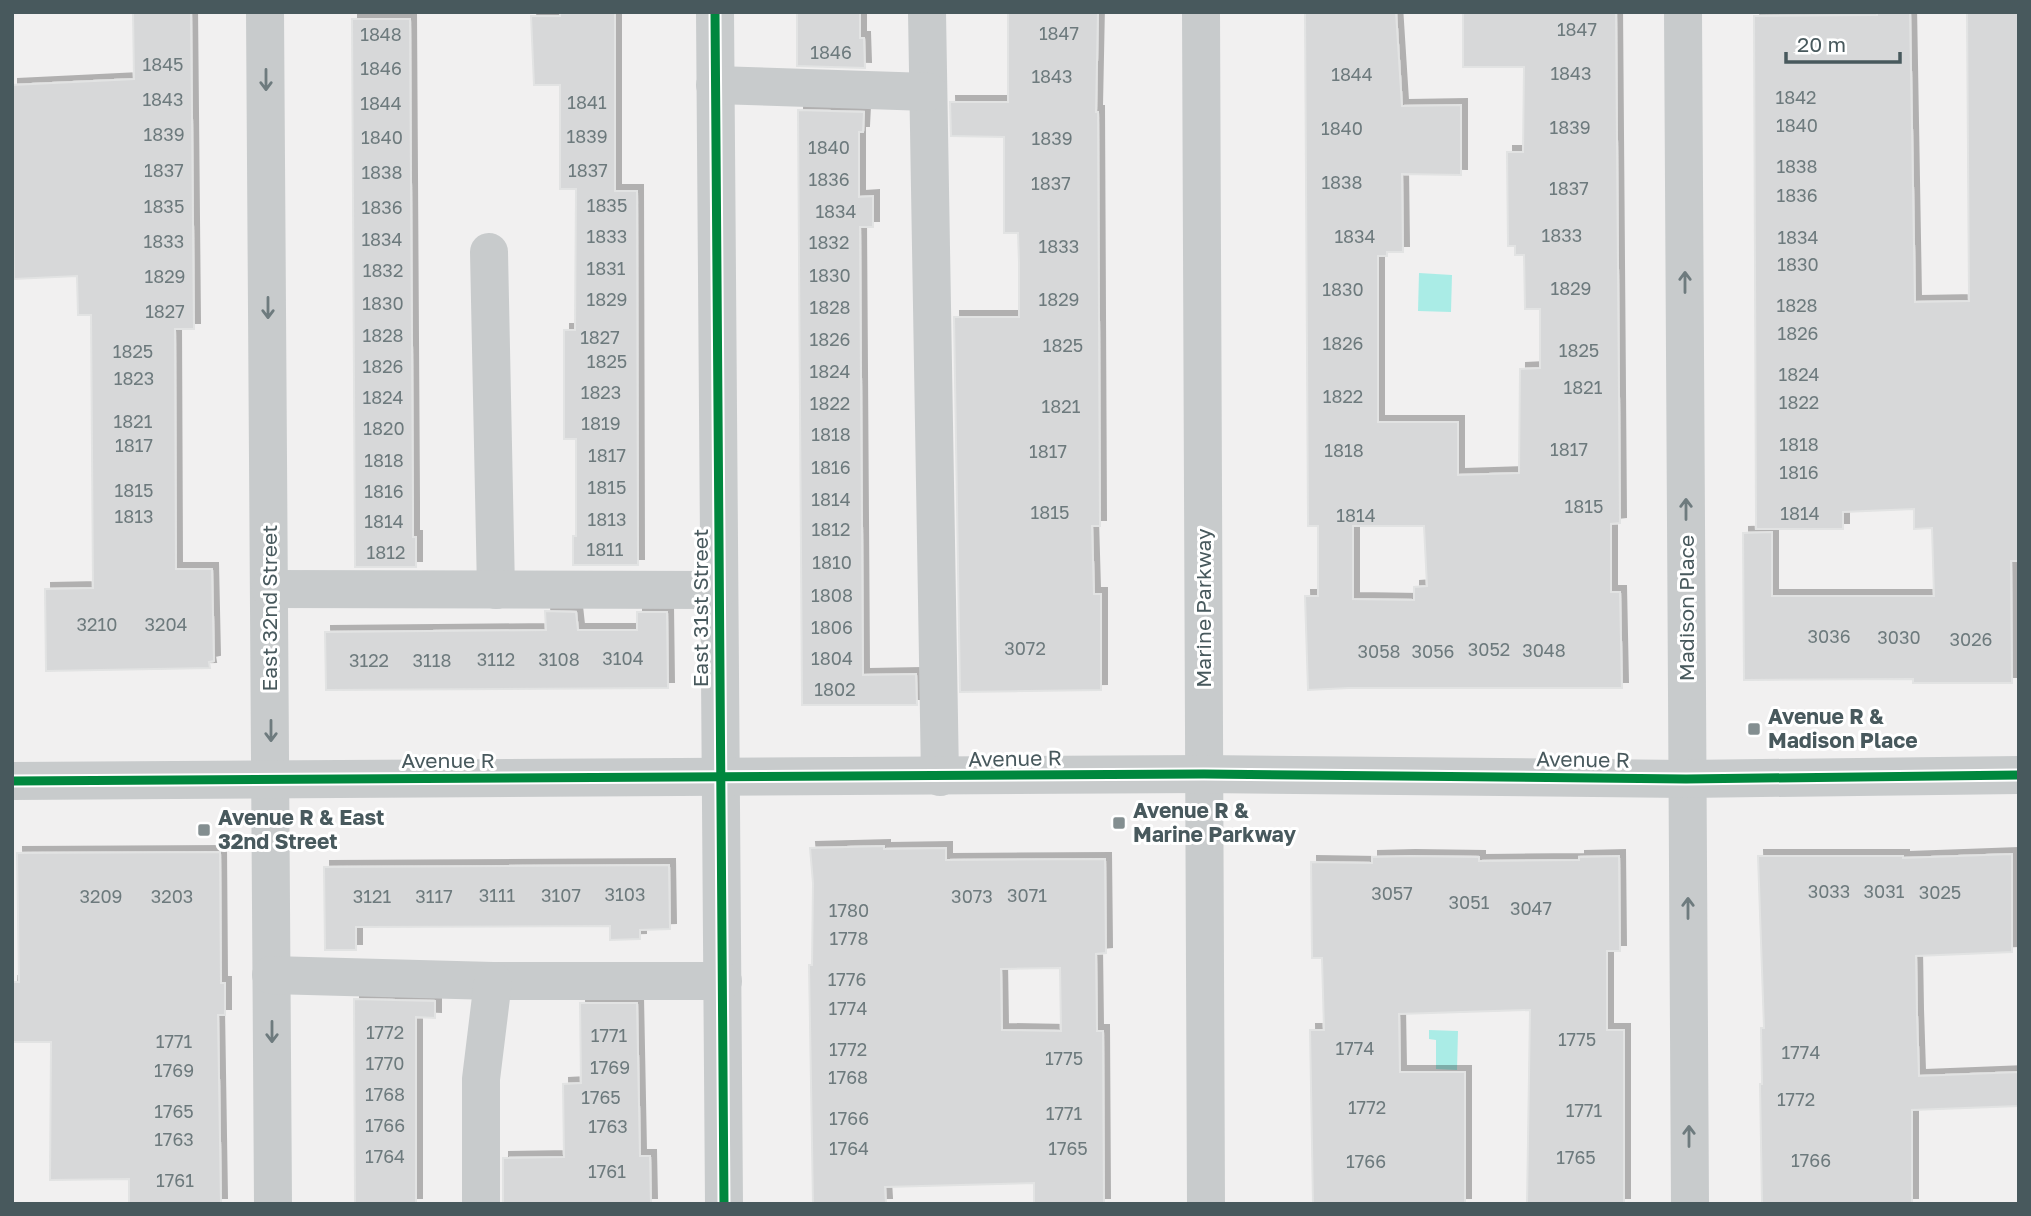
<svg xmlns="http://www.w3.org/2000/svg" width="2031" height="1216" font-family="'Golos Text',sans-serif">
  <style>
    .water { fill: #aaece6 }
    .building { fill: #d7d8d9; stroke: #e2e3e3; stroke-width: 2; fill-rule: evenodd; filter: url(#shadow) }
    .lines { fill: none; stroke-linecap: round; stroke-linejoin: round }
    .minor { stroke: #c8cbcc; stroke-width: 38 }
    .cycleway-casing { stroke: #fff; stroke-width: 13 }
    .cycleway { stroke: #00873e; stroke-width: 9 }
    .oneway { stroke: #6e7b7e }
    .poi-dot { fill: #838e90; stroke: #fff; stroke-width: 2.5 }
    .labels { text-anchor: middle; stroke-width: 6; stroke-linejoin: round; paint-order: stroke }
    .number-label { font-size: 18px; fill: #6d7a7d }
    .street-label { font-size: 21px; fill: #48595d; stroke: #fff }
    .poi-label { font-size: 21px; font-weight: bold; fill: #48595d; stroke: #fff; text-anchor: start }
  </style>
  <defs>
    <filter id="shadow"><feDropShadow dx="6" dy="-6" stdDeviation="0" flood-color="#0004"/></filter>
  </defs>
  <rect width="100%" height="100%" fill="#f1f0f0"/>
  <!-- water -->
  <g class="water">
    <path d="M1419 273 1452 275 1451 312 1418 311Z"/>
    <path d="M1429 1030 1458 1031 1457 1070 1436 1069V1040L1429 1039Z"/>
  </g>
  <!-- building -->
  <g class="building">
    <path d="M133 12H191L194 329H175L176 569H212L214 661 209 662 210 668 46 671 45 589 93 588 91 315H78L77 276 14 279 12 85 134 79Z"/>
    <path d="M560 12H615V191H637L638 565H573V536H576V439H564V330H575L576 189H560V85H534L531 16H560Z"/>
    <path d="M797 12H860V38H864L865 68 797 66Z"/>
    <path d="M1008 12H1098L1096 112H1098L1100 526H1092L1094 594H1101V690L960 692 954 317H1019V263L1018 233H1004V137L951 136 950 102H1008Z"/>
    <path d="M1305 12H1396L1402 106 1461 105V175L1402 174 1403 252H1387V256H1378V422H1458V475L1519 473 1520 369 1540 368V309H1525L1524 255H1515V246H1508L1507 152H1523L1524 67H1463V12H1616L1620 523 1611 524V592H1620L1622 688H1349L1308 690 1305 596H1318V526H1308ZM1353 526H1424L1427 586 1414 587V600L1353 599Z"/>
    <path d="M1877 12H1910L1915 302 1969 301 1967 12H2019V561H2011L2012 683H1913V679L1744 680 1743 533 1772 532V596H1934L1932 528 1914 529V509L1843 512V529H1756L1754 16 1877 15Z"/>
    <path d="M352 19H410L413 507V537H416V567H355Z"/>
    <path d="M798 110 864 112 863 132H859V197L873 196V227H860L863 675 916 674 917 705H802Z"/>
    <path d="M545 611 576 612 578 630H637V612H667L668 688 326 690 325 632 546 630Z"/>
    <path d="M884 846V849L946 848V860L1105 859 1106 953 1096 954 1097 1031H1103L1104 1204H1034V1183L885 1187 886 1204H813L809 965H812L813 883 810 848ZM1060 968 1061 1031 1002 1030 1001 969Z"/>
    <path d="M220 852 221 983H225V1015H218L221 1204H129V1179L50 1180 51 1042H12V982H19L17 853Z"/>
    <path d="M2012 854V952L1916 956 1917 1015 1919 1076 2019 1072V1106L1912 1110V1204H1762L1760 1084H1762L1761 1028H1764L1758 856H1903V858Z"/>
    <path d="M1409 856 1479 857V861L1579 860V857L1619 856 1620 951H1607V1030H1624V1204H1527L1530 1010 1399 1014 1400 1072H1465V1204H1313L1310 1030H1324L1322 958H1312L1311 862 1372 863V857Z"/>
    <path d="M669 865 670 929 640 930V939L610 940V926L356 927V950H325L324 867Z"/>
    <path d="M354 999 435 1001V1018L416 1017V1204H355Z"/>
    <path d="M580 1003H637L640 1156H650L651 1204H503V1158L564 1157 563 1084 581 1083Z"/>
  </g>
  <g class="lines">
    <!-- minor -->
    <g class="minor">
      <path d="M265 12 273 1204"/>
      <path d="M715 12 724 1204"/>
      <path d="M927 12 940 777"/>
      <path d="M1201 12 1206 1204"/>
      <path d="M1683 12 1690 1204"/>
      <path d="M715 85 928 92"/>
      <path d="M489 252 496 590"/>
      <path d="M270 589 718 590"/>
      <path d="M12 781 1204 774 1686 779 2019 775"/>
      <path d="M271 975 493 981H723"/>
      <path d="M481 1204V1079L493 981"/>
    </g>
    <defs>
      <g id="cycleway">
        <path d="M715 12 724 1204"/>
        <path d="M12 781 1204 774 1686 779 2019 775"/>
      </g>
    </defs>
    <!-- cycleway casing -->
    <use href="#cycleway" class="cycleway-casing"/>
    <!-- cycleway -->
    <use href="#cycleway" class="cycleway"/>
  </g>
  <!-- one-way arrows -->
  <defs><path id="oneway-shaft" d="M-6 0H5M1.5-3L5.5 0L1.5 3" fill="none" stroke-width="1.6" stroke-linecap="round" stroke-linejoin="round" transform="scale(1.75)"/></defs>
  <g class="oneway">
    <use href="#oneway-shaft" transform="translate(266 80) rotate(90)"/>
    <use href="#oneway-shaft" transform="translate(1685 282) rotate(-90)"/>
    <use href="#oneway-shaft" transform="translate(268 308) rotate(90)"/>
    <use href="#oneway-shaft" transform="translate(1686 509) rotate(-90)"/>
    <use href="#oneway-shaft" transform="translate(271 731) rotate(90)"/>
    <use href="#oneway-shaft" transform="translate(1688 908) rotate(-90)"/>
    <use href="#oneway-shaft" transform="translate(272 1032) rotate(90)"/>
    <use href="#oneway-shaft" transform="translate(1689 1136) rotate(-90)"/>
  </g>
  <!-- markers -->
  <g class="poi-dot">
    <rect x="1747" y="722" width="14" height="14" rx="3.5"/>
    <rect x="1112" y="816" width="14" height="14" rx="3.5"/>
    <rect x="197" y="823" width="14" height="14" rx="3.5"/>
  </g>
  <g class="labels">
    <!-- number labels -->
    <g class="number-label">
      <text x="1577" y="36">1847</text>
      <text x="1059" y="40">1847</text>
      <text x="381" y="41">1848</text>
      <text x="831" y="59">1846</text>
      <text x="163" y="71">1845</text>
      <text x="381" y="75">1846</text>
      <text x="1571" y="80">1843</text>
      <text x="1352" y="81">1844</text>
      <text x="1052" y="83">1843</text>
      <text x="1796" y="104">1842</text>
      <text x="163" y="106">1843</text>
      <text x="587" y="109">1841</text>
      <text x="381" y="110">1844</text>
      <text x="1797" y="132">1840</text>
      <text x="1570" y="134">1839</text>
      <text x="1342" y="135">1840</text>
      <text x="164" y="141">1839</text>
      <text x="587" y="143">1839</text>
      <text x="382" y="144">1840</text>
      <text x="1052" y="145">1839</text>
      <text x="829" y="154">1840</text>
      <text x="1797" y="173">1838</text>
      <text x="164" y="177">1837</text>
      <text x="588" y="177">1837</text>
      <text x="382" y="179">1838</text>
      <text x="829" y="186">1836</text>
      <text x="1342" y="189">1838</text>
      <text x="1051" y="190">1837</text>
      <text x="1569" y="195">1837</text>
      <text x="1797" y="202">1836</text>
      <text x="607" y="212">1835</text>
      <text x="164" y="213">1835</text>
      <text x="382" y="214">1836</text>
      <text x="836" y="218">1834</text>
      <text x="1562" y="242">1833</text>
      <text x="607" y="243">1833</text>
      <text x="1355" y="243">1834</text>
      <text x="1798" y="244">1834</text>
      <text x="382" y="246">1834</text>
      <text x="164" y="248">1833</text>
      <text x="829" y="249">1832</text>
      <text x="1059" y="253">1833</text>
      <text x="1798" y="271">1830</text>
      <text x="606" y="275">1831</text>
      <text x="383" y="277">1832</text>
      <text x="830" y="282">1830</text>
      <text x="165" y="283">1829</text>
      <text x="1571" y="295">1829</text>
      <text x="1343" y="296">1830</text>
      <text x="607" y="306">1829</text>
      <text x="1059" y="306">1829</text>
      <text x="383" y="310">1830</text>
      <text x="1797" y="312">1828</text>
      <text x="830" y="314">1828</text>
      <text x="165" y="318">1827</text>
      <text x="1798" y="340">1826</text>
      <text x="383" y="342">1828</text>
      <text x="600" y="344">1827</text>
      <text x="830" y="346">1826</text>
      <text x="1343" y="350">1826</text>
      <text x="1063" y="352">1825</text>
      <text x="1579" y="357">1825</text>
      <text x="133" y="358">1825</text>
      <text x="607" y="368">1825</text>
      <text x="383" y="373">1826</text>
      <text x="830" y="378">1824</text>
      <text x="1799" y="381">1824</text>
      <text x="134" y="385">1823</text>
      <text x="1583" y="394">1821</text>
      <text x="601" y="399">1823</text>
      <text x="1343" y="403">1822</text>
      <text x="383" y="404">1824</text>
      <text x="1799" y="409">1822</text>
      <text x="830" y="410">1822</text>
      <text x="1061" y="413">1821</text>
      <text x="133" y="428">1821</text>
      <text x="601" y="430">1819</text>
      <text x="384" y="435">1820</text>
      <text x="831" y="441">1818</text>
      <text x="1799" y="451">1818</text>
      <text x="134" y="452">1817</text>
      <text x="1569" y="456">1817</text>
      <text x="1344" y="457">1818</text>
      <text x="1048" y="458">1817</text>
      <text x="607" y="462">1817</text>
      <text x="384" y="467">1818</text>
      <text x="831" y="474">1816</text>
      <text x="1799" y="479">1816</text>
      <text x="607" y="494">1815</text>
      <text x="134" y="497">1815</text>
      <text x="384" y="498">1816</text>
      <text x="831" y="506">1814</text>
      <text x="1584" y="513">1815</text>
      <text x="1050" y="519">1815</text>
      <text x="1800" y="520">1814</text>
      <text x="1356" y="522">1814</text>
      <text x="134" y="523">1813</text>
      <text x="607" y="526">1813</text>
      <text x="384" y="528">1814</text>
      <text x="831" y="536">1812</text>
      <text x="605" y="556">1811</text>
      <text x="386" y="559">1812</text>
      <text x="832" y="569">1810</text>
      <text x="832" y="602">1808</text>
      <text x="97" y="631">3210</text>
      <text x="166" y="631">3204</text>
      <text x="832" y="634">1806</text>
      <text x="1829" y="643">3036</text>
      <text x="1899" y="644">3030</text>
      <text x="1971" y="646">3026</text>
      <text x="1025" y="655">3072</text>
      <text x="1489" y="656">3052</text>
      <text x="1544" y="657">3048</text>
      <text x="1379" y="658">3058</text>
      <text x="1433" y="658">3056</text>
      <text x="623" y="665">3104</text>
      <text x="832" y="665">1804</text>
      <text x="496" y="666">3112</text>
      <text x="559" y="666">3108</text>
      <text x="369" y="667">3122</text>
      <text x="432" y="667">3118</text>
      <text x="835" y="696">1802</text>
      <text x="1829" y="898">3033</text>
      <text x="1884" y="898">3031</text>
      <text x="1940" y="899">3025</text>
      <text x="1392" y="900">3057</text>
      <text x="625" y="901">3103</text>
      <text x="497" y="902">3111</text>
      <text x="561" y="902">3107</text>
      <text x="1027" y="902">3071</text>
      <text x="101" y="903">3209</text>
      <text x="172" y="903">3203</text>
      <text x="372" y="903">3121</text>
      <text x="434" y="903">3117</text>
      <text x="972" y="903">3073</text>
      <text x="1469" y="909">3051</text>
      <text x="1531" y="915">3047</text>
      <text x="849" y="917">1780</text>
      <text x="849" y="945">1778</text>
      <text x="847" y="986">1776</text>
      <text x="848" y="1015">1774</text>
      <text x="385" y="1039">1772</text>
      <text x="609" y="1042">1771</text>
      <text x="1577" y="1046">1775</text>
      <text x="174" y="1048">1771</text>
      <text x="1355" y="1055">1774</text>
      <text x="848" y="1056">1772</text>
      <text x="1801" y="1059">1774</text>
      <text x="1064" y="1065">1775</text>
      <text x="385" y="1070">1770</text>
      <text x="610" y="1074">1769</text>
      <text x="174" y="1077">1769</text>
      <text x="848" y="1084">1768</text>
      <text x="385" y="1101">1768</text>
      <text x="601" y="1104">1765</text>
      <text x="1796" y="1106">1772</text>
      <text x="1367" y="1114">1772</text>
      <text x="1584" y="1117">1771</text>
      <text x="174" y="1118">1765</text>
      <text x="1064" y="1120">1771</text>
      <text x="849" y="1125">1766</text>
      <text x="385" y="1132">1766</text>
      <text x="608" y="1133">1763</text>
      <text x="174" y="1146">1763</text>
      <text x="849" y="1155">1764</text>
      <text x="1068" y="1155">1765</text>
      <text x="385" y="1163">1764</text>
      <text x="1576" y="1164">1765</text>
      <text x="1811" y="1167">1766</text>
      <text x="1366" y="1168">1766</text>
      <text x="607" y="1178">1761</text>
      <text x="175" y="1187">1761</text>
    </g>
    <!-- street labels -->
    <g class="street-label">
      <text transform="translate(270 608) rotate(-90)" y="7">East 32nd Street</text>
      <text transform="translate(701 608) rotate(-90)" y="7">East 31st Street</text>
      <text transform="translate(1204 608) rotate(-90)" y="7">Marine Parkway</text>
      <text transform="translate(1687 608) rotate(-90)" y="7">Madison Place</text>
      <text transform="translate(1015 759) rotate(-1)" y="7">Avenue R</text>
      <text transform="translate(1583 760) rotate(1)" y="7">Avenue R</text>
      <text x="448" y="768">Avenue R</text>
    </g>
    <!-- poi labels -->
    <g class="poi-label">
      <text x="1768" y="724">Avenue R &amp;<tspan x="1768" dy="24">Madison Place</tspan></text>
      <text x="1133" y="818">Avenue R &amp;<tspan x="1133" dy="24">Marine Parkway</tspan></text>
      <text x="218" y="825">Avenue R &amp; East<tspan x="218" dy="24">32nd Street</tspan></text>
    </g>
  </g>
  <!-- border -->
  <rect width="2031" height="1216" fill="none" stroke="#48595d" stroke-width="28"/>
  <!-- scale -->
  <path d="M1786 52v10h114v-10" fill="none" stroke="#48595d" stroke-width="3.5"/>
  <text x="1797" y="52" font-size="21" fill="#48595d" stroke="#ffffff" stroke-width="5" paint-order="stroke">20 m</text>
</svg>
